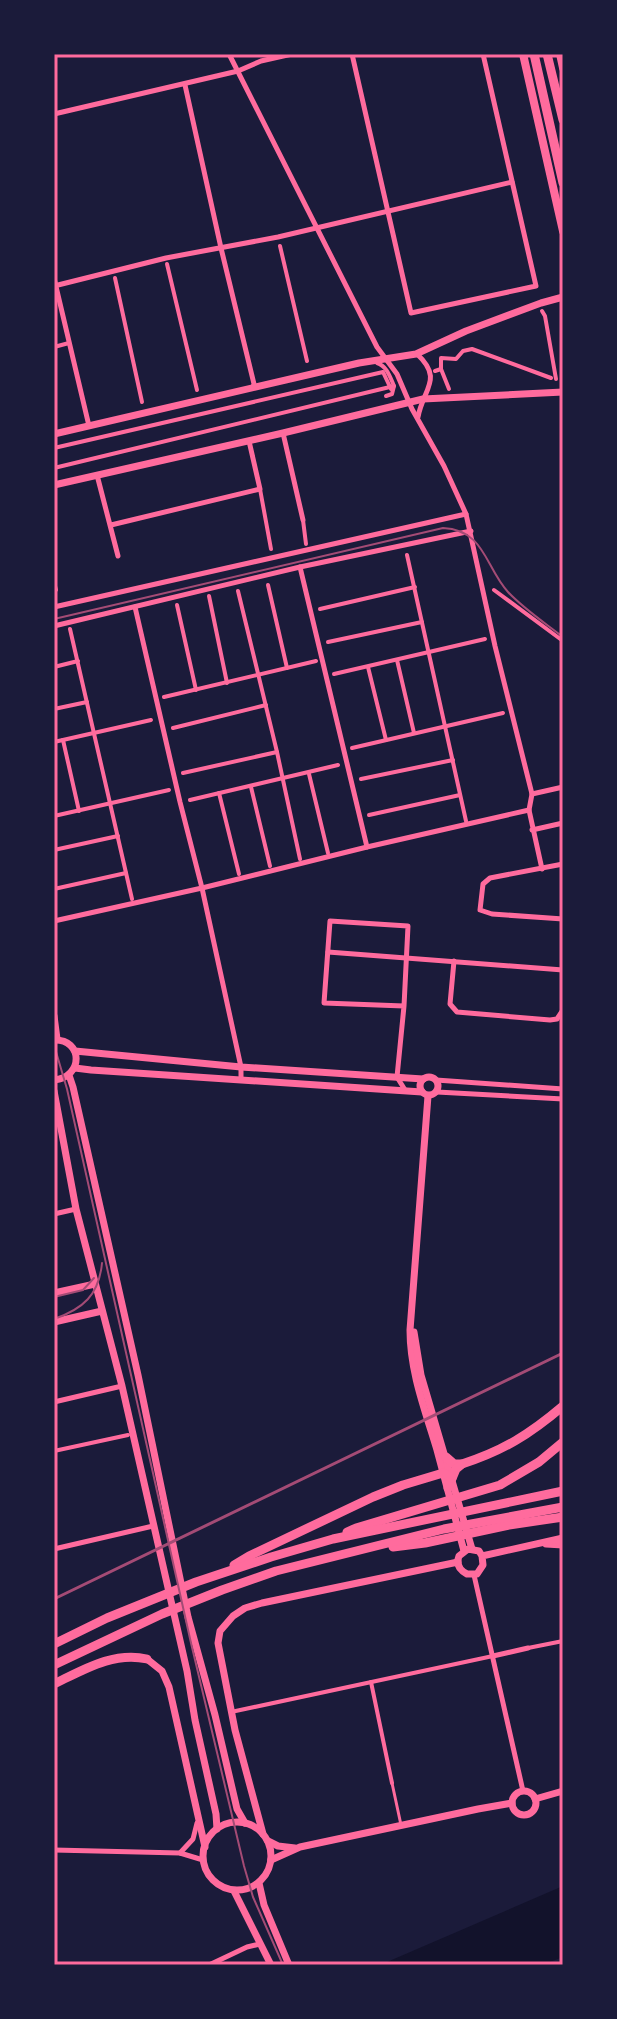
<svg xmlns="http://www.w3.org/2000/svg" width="617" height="2019" font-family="'Archivo Narrow',sans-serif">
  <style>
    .water { fill: #12122b }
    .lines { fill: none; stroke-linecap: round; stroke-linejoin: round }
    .service { stroke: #ff6b9d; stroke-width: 3 }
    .pedestrian { stroke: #ff6b9d; stroke-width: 4 }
    .minor { stroke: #ff6b9d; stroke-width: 5 }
    .tertiary { stroke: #ff6b9d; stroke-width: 7 }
    .secondary { stroke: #ff6b9d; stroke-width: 7 }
    .primary { stroke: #ff6b9d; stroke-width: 8 }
    .trunk { stroke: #ff6b9d; stroke-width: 9 }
    .tram { stroke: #a44b75; stroke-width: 2 }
    .rail { stroke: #a44b75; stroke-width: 3 }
    .neatline { fill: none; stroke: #ff6b9d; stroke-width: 3 }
  </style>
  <rect width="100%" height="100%" fill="#1b1b3a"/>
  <!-- water -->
  <path class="water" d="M563 1886V1957L542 1965H380Z"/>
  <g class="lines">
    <!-- service -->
    <path class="service" d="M392 1783 401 1825"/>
    <!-- pedestrian -->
    <g class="pedestrian">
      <path d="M280 246 307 361"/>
      <path d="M167 264 197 390"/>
      <path d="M115 278 142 402"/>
      <path d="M542 311 545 316 556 379"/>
      <path d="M54 347 69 343"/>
      <path d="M377 363C387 366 390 377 394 386L392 394 386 396"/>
      <path d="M441 369 449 389"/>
      <path d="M435 371 441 369V358L456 359 463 351 472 349 551 378"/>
      <path d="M54 448 383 372 391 389"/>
      <path d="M54 468 394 386"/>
      <path d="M260 489 271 549"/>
      <path d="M303 520 306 544"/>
      <path d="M407 555 466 821"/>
      <path d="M54 582 56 590"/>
      <path d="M268 585 287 668"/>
      <path d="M494 590 563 641"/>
      <path d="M238 591 277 752 300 859"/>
      <path d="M209 596 227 683"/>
      <path d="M177 605 196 690"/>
      <path d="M320 609 415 587"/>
      <path d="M70 629 132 899"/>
      <path d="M328 642 422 622"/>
      <path d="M397 660 414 733"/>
      <path d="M54 667 78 661"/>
      <path d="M368 667 386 740"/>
      <path d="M334 674 485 639"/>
      <path d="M164 697 316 661"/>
      <path d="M54 709 87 702"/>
      <path d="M173 728 266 705"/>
      <path d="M63 740 79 811"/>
      <path d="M54 742 151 720"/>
      <path d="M352 748 503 713"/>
      <path d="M183 773 277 752"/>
      <path d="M309 774 328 853"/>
      <path d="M361 779 453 760"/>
      <path d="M251 787 270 866"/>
      <path d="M219 793 239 874"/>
      <path d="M190 800 338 765"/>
      <path d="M369 815 460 795"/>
      <path d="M54 816 169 790"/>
      <path d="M54 850 118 836"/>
      <path d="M54 889 126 873"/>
      <path d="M54 1143H55"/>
      <path d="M54 1451 128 1435"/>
      <path d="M528 1648 563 1641"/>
      <path d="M371 1682 392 1783"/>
      <path d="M231 1712 493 1656"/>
    </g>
    <!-- minor -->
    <g class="minor">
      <path d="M229 54 377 347 397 374 412 409 444 466 466 514 495 646 532 794 529 810 542 869"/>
      <path d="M352 54 411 313 536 286 483 54"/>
      <path d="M185 85 221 248 254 384 253 387"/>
      <path d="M54 114 238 71 261 61 292 54"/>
      <path d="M54 278 89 426"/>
      <path d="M54 286 166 258 278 237 512 182"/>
      <path d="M417 354C444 379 423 389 418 417"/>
      <path d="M283 433 303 520"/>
      <path d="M97 475 118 556"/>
      <path d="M111 525 260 489 249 441"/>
      <path d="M300 567 367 847"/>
      <path d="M54 607 466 514"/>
      <path d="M135 607 180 802 202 888 241 1067V1080"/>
      <path d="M54 626 300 567 471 531"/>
      <path d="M532 794 563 787"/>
      <path d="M532 830 563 823"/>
      <path d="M563 864 490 878 483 884 480 910 492 914 563 919"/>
      <path d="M54 921 202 888 367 847 529 810"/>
      <path d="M328 952 563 970"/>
      <path d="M454 961 450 1004 457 1012 550 1020 557 1019 563 1010"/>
      <path d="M404 1006 324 1003 330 921 408 926 404 1006 397 1077 405 1090"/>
      <path d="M436 1080 563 1089"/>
      <path d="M437 1092 563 1099"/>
      <path d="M54 1214 76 1209"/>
      <path d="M54 1402 122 1386"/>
      <path d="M54 1549 153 1526"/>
      <path d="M474 1575 523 1791"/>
      <path d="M493 1656 528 1648"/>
      <path d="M54 1850 180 1853 203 1860"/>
      <path d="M180 1853 193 1839 197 1823"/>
      <path d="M209 1965 247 1947 260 1944"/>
    </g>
    <!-- tertiary -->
    <g class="tertiary">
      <path d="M54 1016 57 1039"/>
      <path d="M54 1040C83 1039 84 1077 54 1080"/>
      <path d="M75 1051 241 1067 423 1079"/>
      <path d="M75 1068 91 1070 422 1092"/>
      <path d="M69 1075 73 1087 138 1375 188 1617 215 1715 237 1809 245 1823"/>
      <circle cx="429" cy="1086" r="9"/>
      <path d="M54 1091 76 1209 122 1386 187 1671 195 1720 216 1814 217 1829"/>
      <path d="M428 1096 410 1330C410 1372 425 1410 437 1450 446 1483 455 1517 464 1551"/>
      <path d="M54 1293 95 1284"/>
      <path d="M54 1322 102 1311"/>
      <path d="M414 1332 421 1375 472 1549"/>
      <path d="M546 1544 563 1545"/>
      <path d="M482 1556 483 1565 477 1574H467C459 1570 456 1564 459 1556L468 1549 479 1551 482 1556 563 1538"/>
      <path d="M147 1659 162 1671 169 1687 205 1847"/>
      <circle cx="524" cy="1803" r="12"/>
      <path d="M535 1799 563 1791"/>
      <circle cx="237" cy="1856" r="34"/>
      <path d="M263 1834 235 1730 218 1643 220 1631 233 1616 245 1608 262 1603 458 1562"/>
      <path d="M268 1841 278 1846 295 1848"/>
      <path d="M271 1860 300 1847 478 1809 512 1803"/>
      <path d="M259 1883 264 1905 289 1965"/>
      <path d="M234 1891 271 1965"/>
    </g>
    <!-- secondary -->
    <g class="secondary">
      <path d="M54 434 359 363 416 354 466 331 541 303 563 297"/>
      <path d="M54 485 283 433 423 399 563 392"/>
    </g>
    <!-- primary -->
    <g class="primary">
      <path d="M523 54 563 231"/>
      <path d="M560 54 563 68"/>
    </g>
    <!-- trunk -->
    <g class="trunk">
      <path d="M534 54 563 183"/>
      <path d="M547 54 563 120"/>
      <path d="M446 1457 454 1464H462"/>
      <path d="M448 1488 456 1469 462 1464C503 1451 530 1434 563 1406"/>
      <path d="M347 1532 356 1528 500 1485 539 1462 563 1442"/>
      <path d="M393 1547 425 1543 509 1525 563 1517"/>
      <path d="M234 1565 249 1556 373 1497 403 1485 443 1473 452 1478"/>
      <path d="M54 1644 107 1618 196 1582 271 1557 333 1539 563 1491"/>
      <path d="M54 1665 162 1614 222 1590 276 1571 444 1529 563 1507"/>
      <path d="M54 1684C83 1670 114 1651 147 1659"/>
    </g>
    <!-- tram -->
    <g class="tram">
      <path d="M54 619 443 528C485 530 485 567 508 592 524 609 545 623 563 637"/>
      <path d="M54 1045 67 1089 191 1643 244 1866 253 1897 283 1965"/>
      <path d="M54 1297 83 1290 94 1278"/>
      <path d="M54 1319C83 1309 99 1295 102 1263"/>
    </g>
    <!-- rail -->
    <path class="rail" d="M54 1599 563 1353"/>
  </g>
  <!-- border -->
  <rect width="617" height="2019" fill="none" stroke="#1b1b3a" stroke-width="112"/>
  <rect x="56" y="56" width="505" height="1907" class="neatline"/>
</svg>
